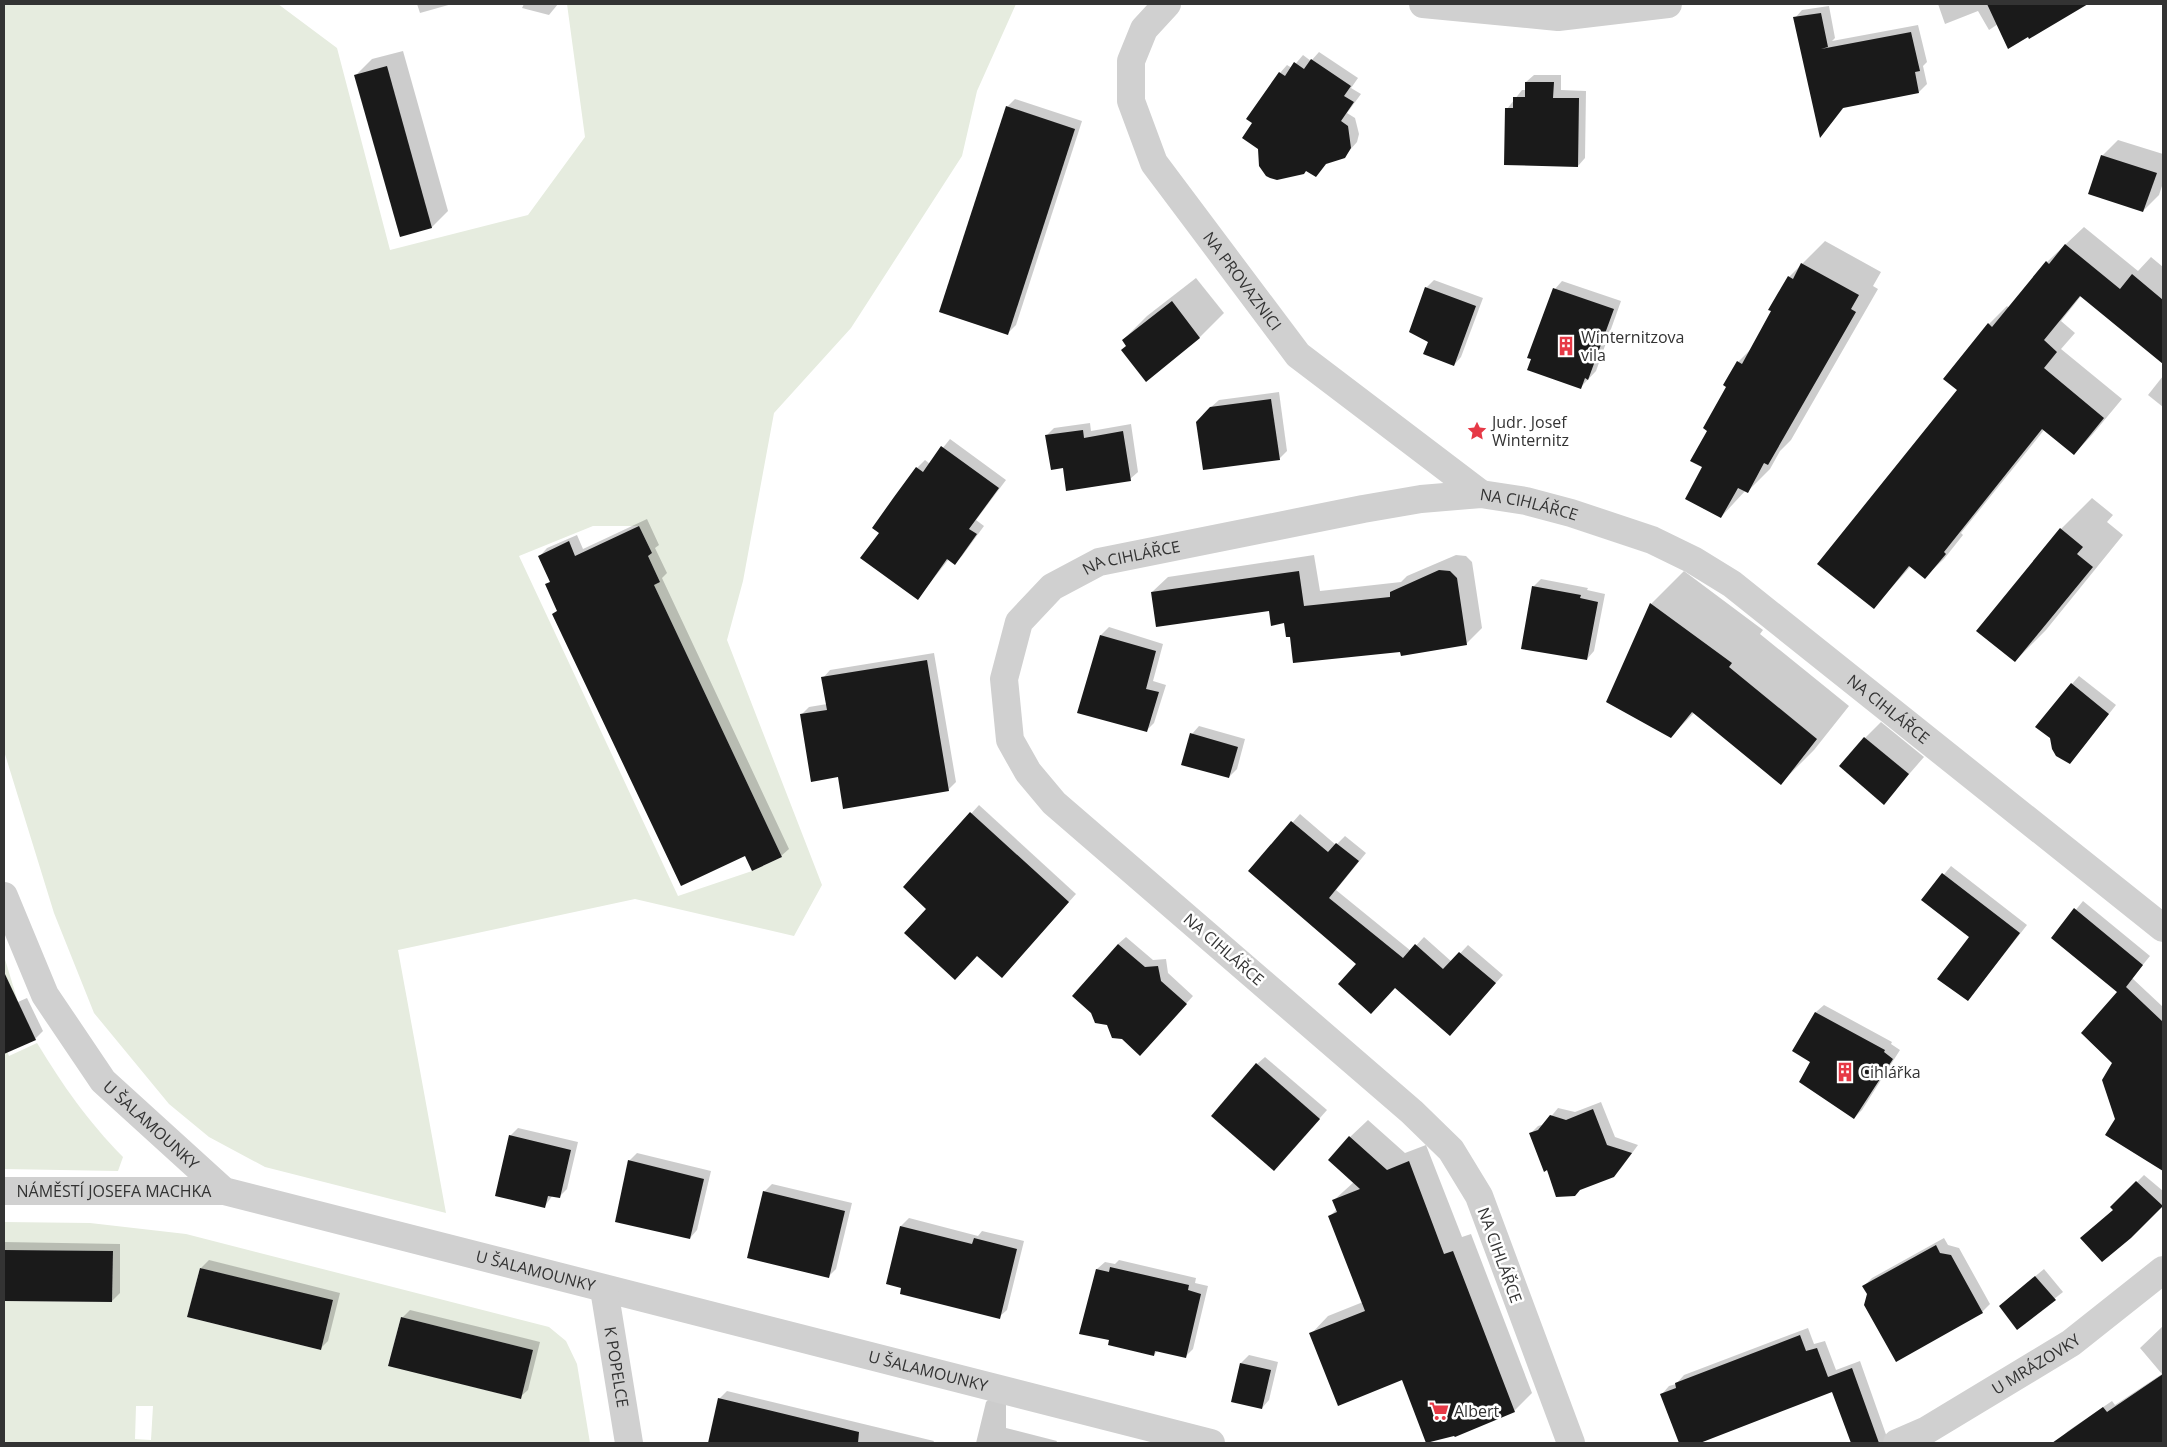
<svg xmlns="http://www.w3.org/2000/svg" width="2167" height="1447" font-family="'Open Sans',sans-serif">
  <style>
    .green { fill: #e6ecdf; fill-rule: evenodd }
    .shadow { fill: #0003 }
    .building { fill: #1a1a1a }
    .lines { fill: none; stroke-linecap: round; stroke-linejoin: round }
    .minor { stroke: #d0d0d0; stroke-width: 28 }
    .labels { text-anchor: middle; stroke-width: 5; stroke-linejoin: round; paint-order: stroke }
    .street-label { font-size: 16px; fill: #333; stroke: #fff }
    .poi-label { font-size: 16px; fill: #333; stroke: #fff; text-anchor: start }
  </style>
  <rect width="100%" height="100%" fill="#fff"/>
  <!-- green -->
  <g class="green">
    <path d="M4 4H278L337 48 390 250 528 215 585 137 567 4H1016L977 91 962 156 851 328 774 413 743 581 727 640 822 885 794 936 635 899 398 950 446 1213 265 1167 209 1137 169 1104 94 1013 54 913 4 751ZM593 526H639L652 553 648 556 660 582 654 585 782 857 752 871 678 896 519 556Z"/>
    <path d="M4 956 18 1002 4 1008Z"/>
    <path d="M37 1043C64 1087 86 1119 123 1157L118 1171 4 1169V1044L9 1056Z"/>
    <path d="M4 1222 90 1223 186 1234 549 1327 566 1341 577 1364 590 1443H4V1301L112 1302 113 1251 4 1250ZM200 1268 333 1301 321 1350 187 1317ZM401 1317 533 1350 521 1399 388 1365ZM136 1406H153L151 1440 135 1439Z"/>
  </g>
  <!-- shadow -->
  <g class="shadow">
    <path d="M417 4H452L420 13Z"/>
    <path d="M524 4H558L549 15 522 8Z"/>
    <path d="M1938 4H2085L2082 6 1998 24 1989 30 1978 11 1945 24Z"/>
    <path d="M1829 6 1835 38 1832 41 1918 25 1927 62 1923 66 1927 84 1919 92 1845 106 1821 136 1795 18 1802 10Z"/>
    <path d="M403 51 448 211 432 227 400 236 356 75 372 59Z"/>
    <path d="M1319 52 1358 78 1351 88 1361 94 1347 113 1355 118 1359 134 1357 142 1349 151 1327 162 1315 176 1280 73 1287 65 1292 68 1303 55 1311 61Z"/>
    <path d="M1534 75H1561V90L1586 91 1585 158 1578 166 1507 109 1522 90H1526V82Z"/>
    <path d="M1015 99 1082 121 1016 325 1008 333 1007 107Z"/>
    <path d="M2118 140 2163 154V183L2159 195 2143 211 2102 156Z"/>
    <path d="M2084 227 2138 271 2151 257 2163 267V363L2081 296 2061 321 2075 333 2061 349 2122 399 2092 435 2074 454 2044 430 1961 533 1963 535 1944 559 1925 577 1911 566 1874 607 1958 389 1989 324 2007 306 2009 308 2047 262Z"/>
    <path d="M1825 241 1881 272 1873 286 1878 289 1791 440 1780 451 1770 469 1748 491 1746 490 1721 517 1704 467 1709 430 1728 387 1725 385 1738 362 1753 347 1773 311 1770 310 1789 277Z"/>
    <path d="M1196 278 1224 313 1200 337 1146 381 1123 340 1147 316Z"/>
    <path d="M1434 280 1483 298 1461 357 1454 365 1430 341 1426 288Z"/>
    <path d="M1562 281 1621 301 1596 371 1581 387 1555 289Z"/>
    <path d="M2163 376V407L2148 395Z"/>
    <path d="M1279 392 1287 451 1279 459 1210 408 1219 400Z"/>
    <path d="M1090 423 1091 431 1131 424 1138 472 1130 479 1046 436 1054 428Z"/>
    <path d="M950 439 1006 480 976 520 984 526 962 556 955 563 949 559 918 598 880 533 873 528 917 468 925 460 930 464Z"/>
    <path d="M2092 498 2113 515 2107 522 2123 535 2046 630 2015 661 2061 529Z"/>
    <path d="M647 519 659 545 655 548 667 573 662 578 789 849 781 856 745 855 554 614 558 610 547 585 551 581 540 556 547 548 577 535 583 549Z"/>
    <path d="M1314 555 1320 591 1401 582 1407 576 1456 555 1466 556 1472 562 1482 628 1466 644 1402 650 1291 636 1285 622 1270 609 1152 592 1168 577Z"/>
    <path d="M1684 571 1763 630 1760 634 1849 706 1814 750 1781 783 1694 713 1670 737 1651 604Z"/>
    <path d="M1541 579 1588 588 1587 590 1605 594 1594 651 1587 659 1533 587Z"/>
    <path d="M1109 627 1163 644 1153 681 1166 685 1154 723 1146 731 1101 635Z"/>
    <path d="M934 653 956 782 948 790 839 776 801 715 809 707 827 704 823 678 830 670Z"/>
    <path d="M2079 676 2116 705 2077 754 2072 684Z"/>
    <path d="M1881 722 1924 757 1884 803 1865 738Z"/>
    <path d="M1199 726 1245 739 1237 769 1229 777 1192 734Z"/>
    <path d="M979 805 1076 894 1009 969 928 909 905 887Z"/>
    <path d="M1300 814 1336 845 1345 836 1366 853 1336 890 1411 951 1424 937 1452 962 1468 945 1503 975 1457 1026 1358 964 1250 871Z"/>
    <path d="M1951 866 2027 925 1968 1000 1971 937 1923 900Z"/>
    <path d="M2083 901 2150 956 2132 978 2163 1007V1165L2160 1168 2116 1119 2114 1062 2119 991 2053 938Z"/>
    <path d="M1126 937 1153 960 1166 959 1168 973 1193 996 1148 1046 1118 944Z"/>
    <path d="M27 998 43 1031 35 1039 11 1049 4 1035V1008Z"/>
    <path d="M1824 1005 1892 1042 1891 1044 1900 1050 1862 1110 1854 1118 1812 1061 1793 1051 1816 1012Z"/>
    <path d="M1265 1057 1327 1110 1274 1170 1257 1064Z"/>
    <path d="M1601 1102 1615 1137 1638 1145 1621 1168 1613 1176 1548 1169 1530 1134 1538 1126 1545 1124 1558 1108 1575 1112Z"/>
    <path d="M1368 1120 1405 1153 1426 1145 1462 1237 1471 1234 1532 1393 1514 1411 1427 1443 1403 1378 1311 1334 1328 1316 1363 1302 1330 1216 1337 1209 1334 1200 1354 1182 1350 1137Z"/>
    <path d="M518 1128 578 1142 567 1189 559 1197 553 1195 544 1207 510 1136Z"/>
    <path d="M637 1153 711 1171 697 1230 690 1238 629 1161Z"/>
    <path d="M2144 1175 2163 1191V1204L2130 1237 2112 1207Z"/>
    <path d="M772 1184 852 1203 836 1269 828 1277 764 1192Z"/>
    <path d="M909 1218 978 1236 982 1231 1024 1241 1007 1310 999 1317 887 1283 901 1226Z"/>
    <path d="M1944 1238 1948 1245 1959 1248 1990 1304 1982 1312 1868 1293 1864 1286 1872 1278Z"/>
    <path d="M4 1242 120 1244V1293L112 1301 4 1300Z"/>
    <path d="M209 1260 340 1293 328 1341 320 1349 201 1268Z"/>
    <path d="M1119 1260 1196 1278 1195 1283 1208 1286 1193 1349 1185 1357 1158 1350 1154 1355 1111 1339 1097 1269 1105 1262 1115 1264Z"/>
    <path d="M2044 1269 2063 1292 2017 1328 2008 1299Z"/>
    <path d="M410 1310 540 1342 528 1390 520 1397 402 1318Z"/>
    <path d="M2163 1326V1443H2063L2060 1439 2068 1431 2112 1401 2115 1405 2162 1374 2140 1348Z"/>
    <path d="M1808 1328 1814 1344 1825 1341 1836 1370 1860 1361 1889 1443H1852L1832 1391 1696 1443H1680L1662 1394 1669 1386 1676 1384 1684 1375Z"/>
    <path d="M1249 1355 1278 1362 1269 1400 1262 1408 1232 1401 1241 1363Z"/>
    <path d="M727 1391 934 1441 933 1443H709L719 1399Z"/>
    <path d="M994 1394 1006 1397V1428L1057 1441 1056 1443H976L986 1402Z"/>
  </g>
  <!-- building -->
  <g class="building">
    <path d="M1987 4H2088L2029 39 2028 37 2008 49Z"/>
    <path d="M1821 13 1828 47 1821 49 1911 32 1920 71 1915 72 1919 93 1843 108 1820 138 1793 17Z"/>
    <path d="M1311 59 1351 86 1344 96 1354 102 1341 121 1348 126 1351 148 1345 158 1326 164 1316 177 1306 171 1304 174 1277 180 1270 178 1266 176 1259 166 1258 149 1242 138 1252 123 1246 119 1279 72 1285 76 1294 62 1304 69Z"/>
    <path d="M387 66 432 228 400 237 354 75Z"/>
    <path d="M1525 82H1554L1553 98H1579L1578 167 1504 165 1505 108H1513V97H1525Z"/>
    <path d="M1006 106 1075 129 1008 335 939 312Z"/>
    <path d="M2101 155 2157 173 2143 212 2088 194Z"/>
    <path d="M2065 244 2120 289 2132 274 2163 300V364L2080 296 2044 340 2057 352 2044 368 2104 418 2074 455 2042 429 1944 552 1946 554 1925 579 1909 566 1874 609 1817 564 1957 390 1943 379 1988 323 1992 327 2046 261 2049 264Z"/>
    <path d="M1801 263 1859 295 1851 309 1856 312 1768 465 1764 463 1748 493 1738 488 1721 518 1685 499 1702 467 1690 461 1707 431 1703 428 1726 387 1723 385 1737 361 1742 364 1771 311 1768 310 1788 276 1793 279Z"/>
    <path d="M1425 287 1476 306 1454 366 1423 354 1428 342 1409 332Z"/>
    <path d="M1553 288 1614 309 1588 380 1585 378 1581 389 1527 370 1531 359 1527 358Z"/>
    <path d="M1172 301 1200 338 1146 382 1121 350 1126 346 1122 340Z"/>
    <path d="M1271 399 1280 460 1203 470 1196 422 1210 407Z"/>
    <path d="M1083 430 1084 438 1123 431 1131 481 1066 491 1063 468 1051 470 1045 435Z"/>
    <path d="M941 446 999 488 969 529 977 534 955 565 947 559 918 600 860 558 879 533 872 528 894 497 916 467 923 472Z"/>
    <path d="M639 526 652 553 648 556 660 582 654 585 782 857 752 871 745 856 681 886 552 614 557 611 545 584 550 582 538 556 569 541 575 556Z"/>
    <path d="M2060 528 2083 547 2077 554 2093 567 2015 662 1976 631Z"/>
    <path d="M1439 570 1450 571 1457 578 1467 645 1401 656 1400 652 1293 663 1290 637H1286L1284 623 1271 626 1269 611 1156 627 1151 592 1299 571 1304 606 1390 597V592Z"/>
    <path d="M1532 586 1581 595 1580 598 1598 602 1587 660 1521 649Z"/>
    <path d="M1650 603 1732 663 1729 667 1817 739 1781 785 1692 712 1671 738 1606 702Z"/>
    <path d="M1100 635 1156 651 1146 689 1159 692 1147 732 1077 713Z"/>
    <path d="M927 660 949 791 843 809 838 777 811 782 800 714 827 710 821 677Z"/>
    <path d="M2071 683 2109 714 2070 764 2056 756 2052 749 2050 738 2035 727Z"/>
    <path d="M1190 733 1238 747 1229 778 1181 765Z"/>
    <path d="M1864 737 1909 774 1884 805 1839 766Z"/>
    <path d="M970 812 1069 902 1002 978 977 956 955 980 904 933 926 909 903 887Z"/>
    <path d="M1291 821 1328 852 1336 843 1359 861 1329 898 1403 958 1415 944 1443 969 1459 952 1496 983 1450 1036 1395 988 1371 1014 1338 984 1356 964 1248 871Z"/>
    <path d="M1942 873 2020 933 1968 1001 1937 979 1969 937 1921 900Z"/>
    <path d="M2074 908 2143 965 2126 987 2163 1022V1171L2105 1135 2115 1119 2102 1080 2112 1063 2081 1033 2117 992 2051 938Z"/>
    <path d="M1118 944 1145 967 1158 966 1161 981 1187 1004 1140 1056 1122 1039 1112 1038 1107 1025 1095 1023 1091 1013 1072 996Z"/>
    <path d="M4 972 36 1040 4 1054Z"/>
    <path d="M1815 1012 1885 1050 1884 1052 1893 1059 1854 1119 1799 1082 1810 1062 1792 1051Z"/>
    <path d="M1256 1063 1320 1119 1274 1171 1211 1116Z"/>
    <path d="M1593 1109 1607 1145 1632 1153 1614 1177 1580 1190 1575 1196 1556 1197 1547 1170 1544 1172 1529 1133 1538 1130 1550 1115 1566 1120Z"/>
    <path d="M509 1135 571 1150 560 1198 548 1196 545 1208 495 1196Z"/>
    <path d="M1349 1136 1387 1170 1409 1161 1444 1254 1453 1251 1515 1412 1455 1437 1454 1436 1426 1443 1402 1380 1338 1406 1309 1333 1365 1311 1328 1216 1337 1212 1332 1200 1360 1189 1328 1160Z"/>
    <path d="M628 1160 704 1179 690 1239 615 1222Z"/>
    <path d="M2136 1181 2163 1206 2131 1238 2102 1262 2080 1238 2113 1210 2110 1207Z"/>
    <path d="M763 1191 845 1211 829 1278 747 1258Z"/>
    <path d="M900 1226 972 1244 974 1238 1017 1249 1000 1319 900 1294 901 1288 886 1284Z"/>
    <path d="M1936 1245 1940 1253 1951 1255 1983 1313 1896 1362 1864 1305 1867 1294 1862 1286Z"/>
    <path d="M4 1250 113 1251 112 1302 4 1301Z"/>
    <path d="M1110 1267 1189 1285 1188 1290 1201 1294 1186 1358 1155 1351 1154 1356 1108 1345 1109 1340 1079 1334 1096 1269 1109 1272Z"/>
    <path d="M200 1268 333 1300 321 1350 187 1317Z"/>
    <path d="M2035 1276 2056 1300 2017 1330 1999 1306Z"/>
    <path d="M401 1317 533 1350 521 1399 388 1366Z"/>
    <path d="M1800 1335 1806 1351 1817 1348 1828 1377 1852 1368 1879 1443H1851L1832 1392 1700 1443H1679L1660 1394 1676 1388 1675 1383Z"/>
    <path d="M1240 1363 1271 1370 1262 1409 1231 1402Z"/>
    <path d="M2163 1374V1443H2052L2103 1407 2107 1412Z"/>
    <path d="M718 1398 859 1432 858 1443H708Z"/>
  </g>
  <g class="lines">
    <!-- minor -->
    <g class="minor">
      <path id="s1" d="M1167 4 1144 29 1131 61V101L1154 163 1298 355 1481 494"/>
      <path d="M1423 4 1558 17 1668 4"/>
      <path id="s2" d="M4 896 45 995 103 1081 224 1191 1211 1443"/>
      <path id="s3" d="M4 1191H224"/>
      <path id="s4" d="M604 1289 629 1443"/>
      <path id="s5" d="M1571 1443 1479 1196 1451 1150 1412 1112 1054 803 1028 772 1010 740 1004 679 1019 622 1052 587 1099 562 1363 509 1421 499 1481 494 1526 501 1571 513 1652 540 1693 560 1732 584 2163 928"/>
      <path id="s6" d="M1897 1443 1927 1430 2071 1343 2163 1270"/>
    </g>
  </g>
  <!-- icons -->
  <defs>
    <symbol id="building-bare" viewBox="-9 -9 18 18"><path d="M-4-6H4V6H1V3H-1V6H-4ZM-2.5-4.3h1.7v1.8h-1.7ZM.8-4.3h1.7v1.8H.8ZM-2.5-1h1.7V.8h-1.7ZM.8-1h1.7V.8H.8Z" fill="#e63946" stroke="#fff" stroke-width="2.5" paint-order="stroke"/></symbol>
    <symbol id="sight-bare" viewBox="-9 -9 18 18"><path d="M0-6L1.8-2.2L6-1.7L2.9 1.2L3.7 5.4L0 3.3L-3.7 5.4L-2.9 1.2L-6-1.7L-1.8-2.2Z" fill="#e63946" stroke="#fff" stroke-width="2.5" paint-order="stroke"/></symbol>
    <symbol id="supermarket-bare" viewBox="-9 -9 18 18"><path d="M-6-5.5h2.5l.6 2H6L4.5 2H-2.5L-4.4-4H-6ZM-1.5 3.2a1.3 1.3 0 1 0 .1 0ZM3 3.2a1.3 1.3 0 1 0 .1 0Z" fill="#e63946" stroke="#fff" stroke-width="2.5" paint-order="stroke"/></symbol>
  </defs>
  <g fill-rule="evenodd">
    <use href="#building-bare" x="1552" y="332" width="28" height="28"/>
    <use href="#sight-bare" x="1463" y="417" width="28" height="28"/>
    <use href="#building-bare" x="1831" y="1058" width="28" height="28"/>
    <use href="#supermarket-bare" x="1425" y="1397" width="28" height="28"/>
  </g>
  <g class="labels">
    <!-- street labels -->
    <g class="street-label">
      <text dy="6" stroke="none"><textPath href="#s1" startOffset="322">NA PROVAZNICI</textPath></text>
      <text dy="6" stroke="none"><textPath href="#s5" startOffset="1581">NA CIHLÁŘCE</textPath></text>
      <text dy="6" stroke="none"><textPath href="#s5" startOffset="1176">NA CIHLÁŘCE</textPath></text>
      <text dy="6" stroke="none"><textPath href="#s5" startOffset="2001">NA CIHLÁŘCE</textPath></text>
      <text transform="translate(1224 949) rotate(41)" y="6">NA CIHLÁŘCE</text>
      <text dy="6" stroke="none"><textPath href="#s2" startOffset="276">U ŠALAMOUNKY</textPath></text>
      <text dy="6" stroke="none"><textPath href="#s3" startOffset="110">NÁMĚSTÍ JOSEFA MACHKA</textPath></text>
      <text transform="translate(1500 1255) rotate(70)" y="6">NA CIHLÁŘCE</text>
      <text dy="6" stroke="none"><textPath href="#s2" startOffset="696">U ŠALAMOUNKY</textPath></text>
      <text dy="6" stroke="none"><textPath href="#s6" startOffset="160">U MRÁZOVKY</textPath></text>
      <text dy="6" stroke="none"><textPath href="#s4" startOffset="79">K POPELCE</textPath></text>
      <text dy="6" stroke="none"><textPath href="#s2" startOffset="1101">U ŠALAMOUNKY</textPath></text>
    </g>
    <!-- poi labels -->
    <g class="poi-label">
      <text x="1581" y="343">Winternitzova<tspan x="1581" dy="18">vila</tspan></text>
      <text x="1492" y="428">Judr. Josef<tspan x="1492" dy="18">Winternitz</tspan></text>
      <text x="1860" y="1078">Cihlářka</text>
      <text x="1454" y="1417">Albert</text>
    </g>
  </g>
  <!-- border -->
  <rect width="2167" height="1447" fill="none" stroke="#333333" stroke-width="10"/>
</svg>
